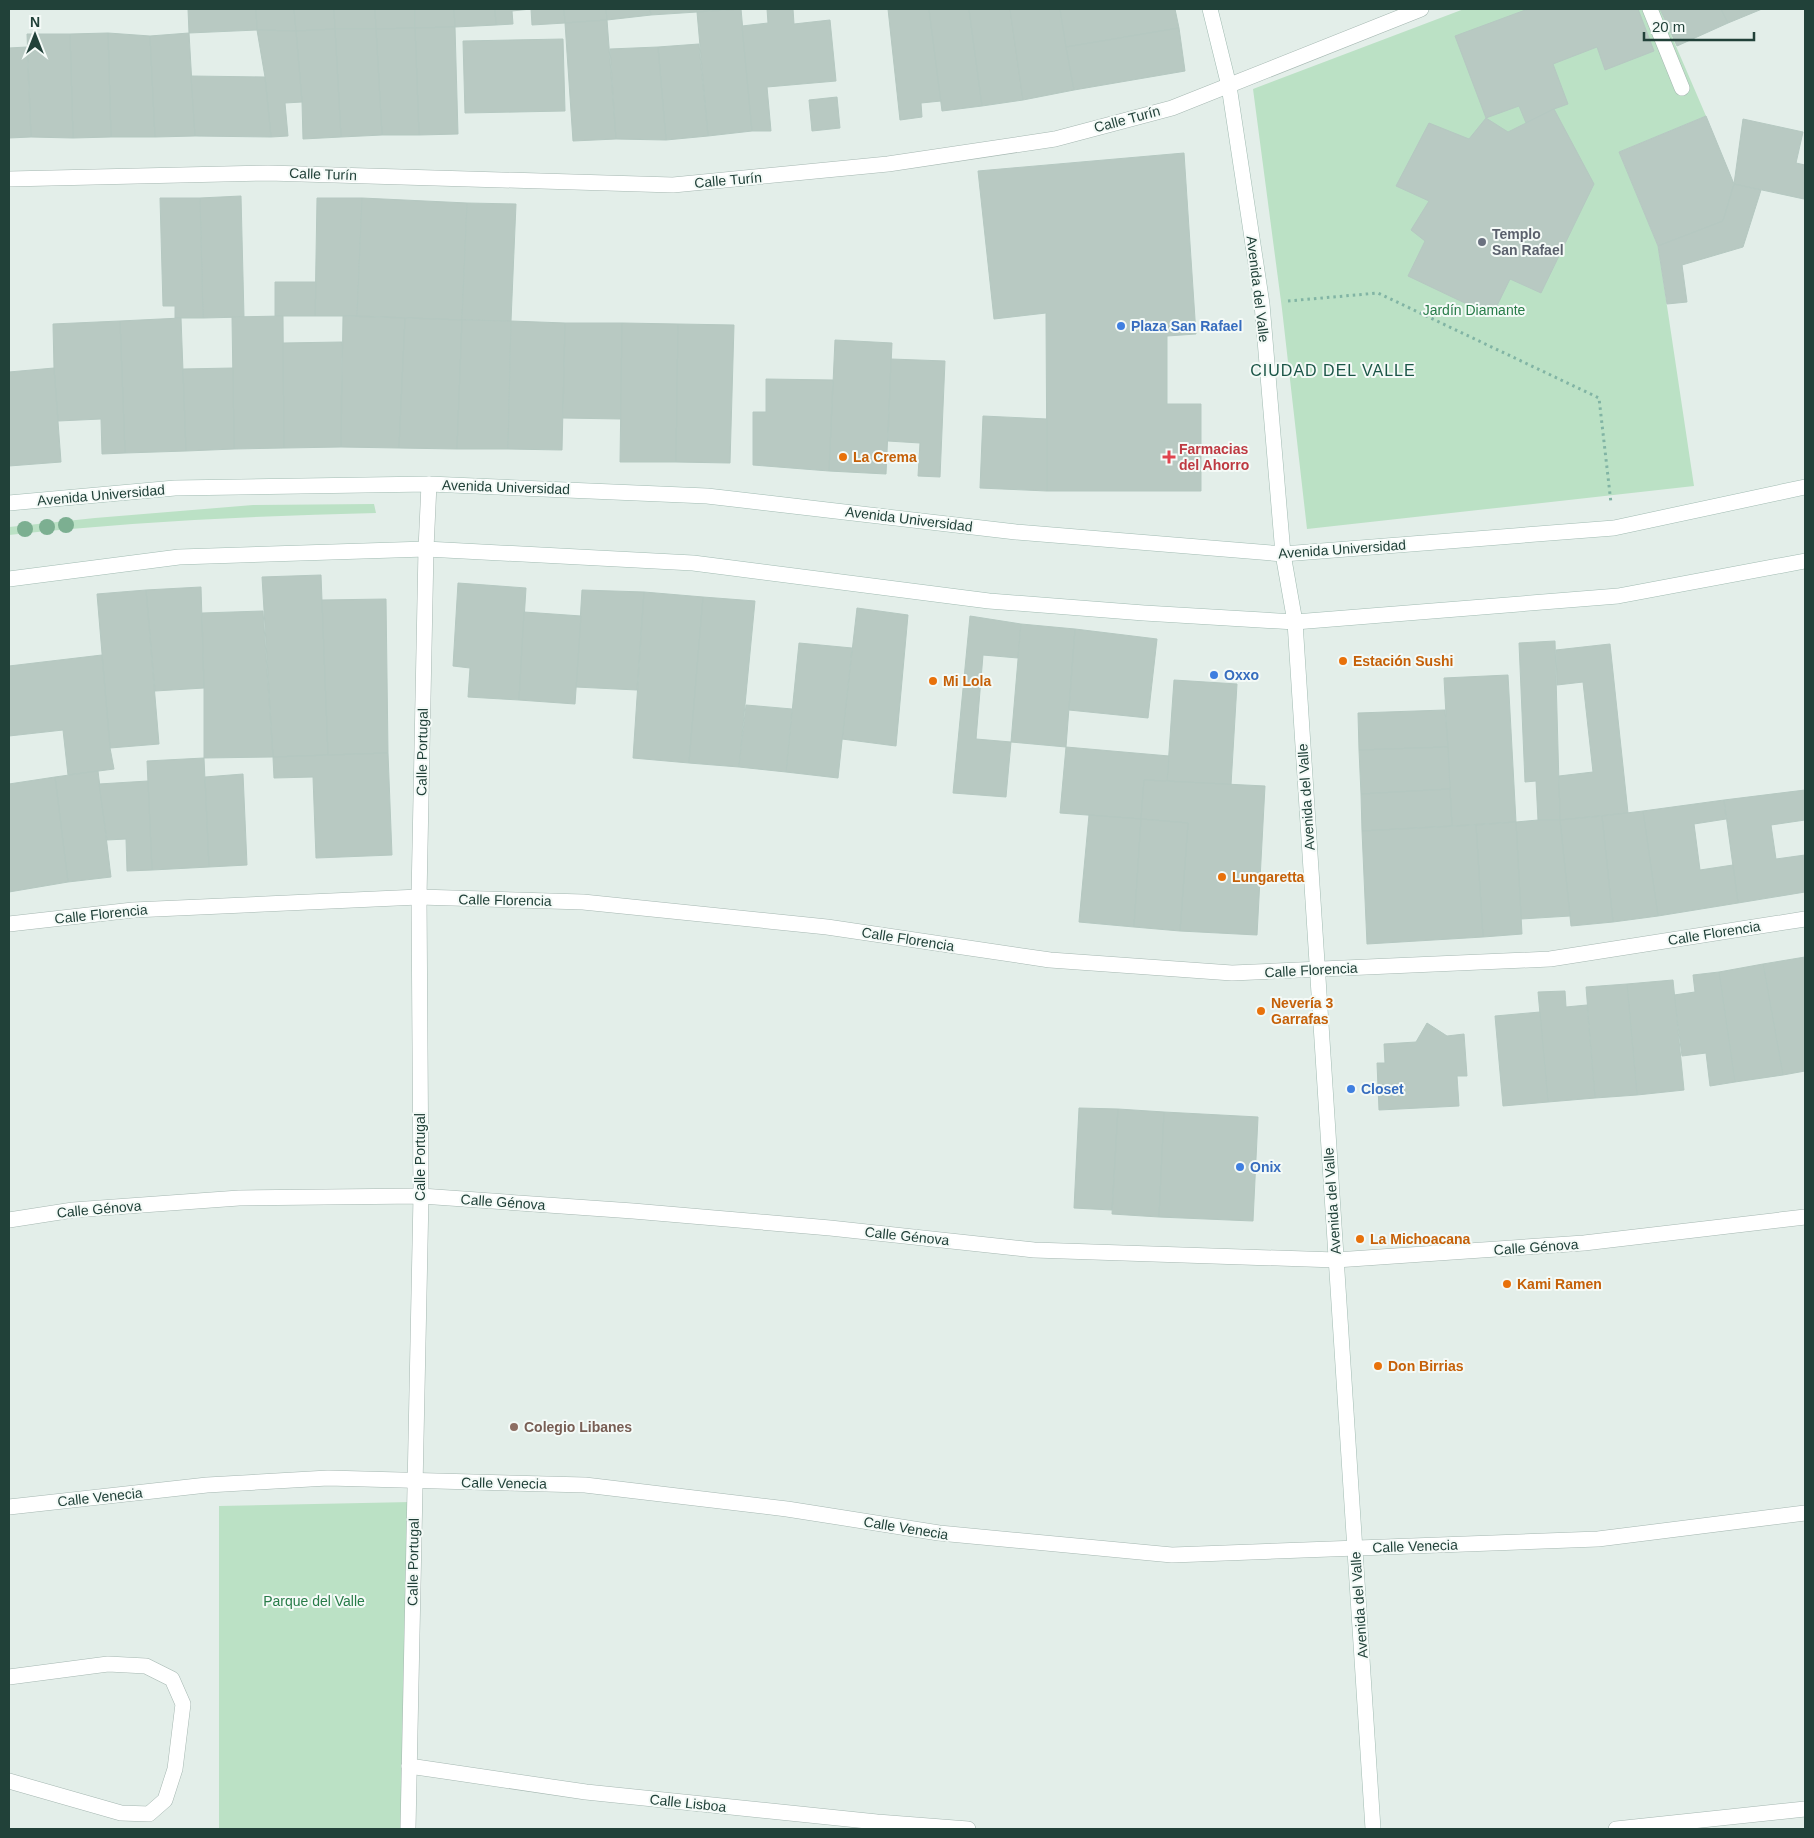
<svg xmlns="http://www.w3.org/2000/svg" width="1814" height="1838" font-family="Arial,sans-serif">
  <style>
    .green { fill: #bbe1c5 }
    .building { fill: #b8c9c2; stroke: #b5c8c1 }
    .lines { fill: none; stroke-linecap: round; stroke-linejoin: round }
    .street-casing { stroke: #a5b7b1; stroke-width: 16 }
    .secondary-casing { stroke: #a1bbb2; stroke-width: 16 }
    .path { stroke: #81b4a4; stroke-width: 3; stroke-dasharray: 2.5 4; stroke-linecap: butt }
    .street { stroke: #fff; stroke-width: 15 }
    .secondary { stroke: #fff; stroke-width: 15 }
    .tree { fill: #7caf91 }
    .worship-dot { fill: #6b7280; stroke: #f4faf7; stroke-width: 2 }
    .shop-dot { fill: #3f7fe0; stroke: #f4faf7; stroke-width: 2 }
    .food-dot { fill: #e8710a; stroke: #f4faf7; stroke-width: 2 }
    .health-dot { fill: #e0444e; stroke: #f4faf7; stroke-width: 2 }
    .education-dot { fill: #8d6e63; stroke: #f4faf7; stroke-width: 2 }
    .labels { text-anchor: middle; stroke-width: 4; stroke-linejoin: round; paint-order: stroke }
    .street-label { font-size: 14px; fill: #214139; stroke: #f4faf7 }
    .worship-label { font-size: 14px; font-weight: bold; fill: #5b616d; stroke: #f4faf7; text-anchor: start }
    .park-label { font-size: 14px; fill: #287c49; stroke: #f4faf7 }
    .shop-label { font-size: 14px; font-weight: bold; fill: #366cbe; stroke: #f4faf7; text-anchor: start }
    .health-label { font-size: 14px; font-weight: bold; fill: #be3a42; stroke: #f4faf7; text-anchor: start }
    .food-label { font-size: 14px; font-weight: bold; fill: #c56008; stroke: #f4faf7; text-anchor: start }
    .education-label { font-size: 14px; font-weight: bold; fill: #785e54; stroke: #f4faf7; text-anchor: start }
    .quarter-label { font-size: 16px; letter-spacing: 1px; fill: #1b5547; stroke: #f4faf7 }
  </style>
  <rect width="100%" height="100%" fill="#e3eee9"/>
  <!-- green -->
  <g class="green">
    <path d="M1464 9H1660L1706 116 1619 152 1658 246 1694 486 1307 529 1282 309 1253 89Z"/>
    <path d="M374 504 376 513C253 516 131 522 9 535V527L95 518 253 505Z"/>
    <path d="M411 1502 402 1829H219V1506Z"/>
  </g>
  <!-- building -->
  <g class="building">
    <path d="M188 9H256L257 30 189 33Z"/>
    <path d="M256 9H294L296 31 257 30Z"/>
    <path d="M294 9H334L335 29 296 31Z"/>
    <path d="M334 9H375L376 29H335Z"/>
    <path d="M375 9H415V28L376 29Z"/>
    <path d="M415 9H454L455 27 415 28Z"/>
    <path d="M454 9H495L496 25 455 27Z"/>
    <path d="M495 9H531L512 11 513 24 496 25Z"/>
    <path d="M531 9H564L565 23 532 25Z"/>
    <path d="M564 9H606L607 20 565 23Z"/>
    <path d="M606 9H650L651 15 607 20Z"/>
    <path d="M650 9H696L697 12 651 15Z"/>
    <path d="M696 9H734L697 12Z"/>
    <path d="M741 9 752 131 708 136 697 12Z"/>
    <path d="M767 9H793L794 24 830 20 836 81 767 87 771 131H752L742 26 768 23Z"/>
    <path d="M888 9H929L941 101 921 103 922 117 900 120Z"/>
    <path d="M929 9H969L982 106 942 111Z"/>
    <path d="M969 9H1010L1023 100 982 106Z"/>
    <path d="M1010 9H1060L1074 90 1023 100Z"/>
    <path d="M1060 9H1175L1179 28 1066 47Z"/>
    <path d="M1528 9H1638L1654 51 1605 70 1597 47 1553 64 1568 104 1554 109 1526 123 1519 106 1486 118 1455 36Z"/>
    <path d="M1660 9H1721L1728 23 1677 46Z"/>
    <path d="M1721 9H1762L1728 23Z"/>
    <path d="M607 20 616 139 573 141 565 23Z"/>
    <path d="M455 27 458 134 419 135 415 28Z"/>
    <path d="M415 28 419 135H382L376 29Z"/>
    <path d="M1179 28 1185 71 1074 90 1066 47Z"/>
    <path d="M335 29H376L382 135 341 137Z"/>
    <path d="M335 29 341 137 303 139 302 102 296 31Z"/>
    <path d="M257 30 296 31 302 102 285 103 288 136 271 137 265 77Z"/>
    <path d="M108 33 150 36 155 137H111Z"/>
    <path d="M108 33 111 137 73 138 70 34Z"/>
    <path d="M189 33 195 136 155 137 150 36Z"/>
    <path d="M27 34H70L73 138 31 137Z"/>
    <path d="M563 39 565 111 465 113 463 41Z"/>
    <path d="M699 44 708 136 666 140 658 47Z"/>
    <path d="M27 47 31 137 9 138V48Z"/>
    <path d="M658 47 666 140 616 139 610 49Z"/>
    <path d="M191 76 265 77 271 137 195 136Z"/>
    <path d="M837 97 840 128 812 131 809 100Z"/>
    <path d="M1554 109 1594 184 1541 293 1510 279 1492 316 1408 276 1425 241 1411 230 1429 201 1396 186 1429 123 1469 139 1486 118 1508 132Z"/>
    <path d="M1706 116 1734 184 1723 221 1658 246 1619 152Z"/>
    <path d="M1743 119 1803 132 1796 163 1805 165 1804 199 1734 184Z"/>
    <path d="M1184 153 1196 334 1167 336V404H1201V491H1047L1046 313 994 319 978 171Z"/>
    <path d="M1734 184 1761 190 1743 247 1682 265 1687 302 1667 304 1658 246 1723 221Z"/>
    <path d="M241 196 244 317 203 318 200 198Z"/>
    <path d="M160 198H200L203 318H175V306H163Z"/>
    <path d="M317 198H362L357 316H315Z"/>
    <path d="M362 198 467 203 462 320 357 316Z"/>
    <path d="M467 203 516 204 511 321 462 320Z"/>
    <path d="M275 282H316L315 316H275Z"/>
    <path d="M283 316 284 448 234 449 232 317Z"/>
    <path d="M343 316 405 318 399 448 341 447Z"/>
    <path d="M181 318 186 451 125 453 120 321Z"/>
    <path d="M405 318 462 320 457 449 399 448Z"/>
    <path d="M462 320 511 321 508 449H457Z"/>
    <path d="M120 321 125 453 102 454 101 419 58 421 54 368 53 324Z"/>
    <path d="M511 321 565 323 562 450 508 449Z"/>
    <path d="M565 323H622L621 419 563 418Z"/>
    <path d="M622 323 678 324 676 462H620Z"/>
    <path d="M678 324 734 325 730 463 676 462Z"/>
    <path d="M835 340 892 343 886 474 829 471Z"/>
    <path d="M342 342 341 447 284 448 283 343Z"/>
    <path d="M891 359 945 361 940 477 918 476 920 443 888 441Z"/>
    <path d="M54 368 61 462 9 466V372Z"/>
    <path d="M233 368 234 449 186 451 183 369Z"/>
    <path d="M766 379 833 380 829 471 753 465V412H766Z"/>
    <path d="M983 416 1047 419V491L980 488Z"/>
    <path d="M321 575 328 755 273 757 262 577Z"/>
    <path d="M458 583 526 588 519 700 468 697 470 668 453 666Z"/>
    <path d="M201 587 204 688 155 691 146 590Z"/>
    <path d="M146 590 159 744 110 748 97 594Z"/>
    <path d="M582 590 644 592 637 690 576 687Z"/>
    <path d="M644 592 703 597 689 763 633 758Z"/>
    <path d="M703 597 755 601 739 767 689 763Z"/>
    <path d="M386 599 388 753 328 755 322 600Z"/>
    <path d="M857 608 908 615 896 746 842 739Z"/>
    <path d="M263 611 273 757 204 758V688L202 613Z"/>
    <path d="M524 612 581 616 575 704 519 700Z"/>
    <path d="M970 616 1021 624 1018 658 983 655 976 739 1011 742 1006 797 953 793Z"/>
    <path d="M1021 624 1075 629 1066 747 1011 742Z"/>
    <path d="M1075 629 1157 639 1148 718 1069 710Z"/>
    <path d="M1555 641 1560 820H1538L1536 781 1525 782 1519 643Z"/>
    <path d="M799 643 852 648 838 778 786 772Z"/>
    <path d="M1610 644 1628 813 1560 820 1559 776 1593 772 1583 682 1557 685 1556 650Z"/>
    <path d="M102 655 110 748 114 769 68 775 63 730 9 736V666Z"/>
    <path d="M1508 675 1516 822 1452 826 1444 678Z"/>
    <path d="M1174 680 1237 684 1231 785 1167 781Z"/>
    <path d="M746 705 792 709 786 772 739 767Z"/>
    <path d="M1445 710 1448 747 1359 750 1358 713Z"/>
    <path d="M1066 747 1169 756 1167 781 1144 780 1141 819 1060 813Z"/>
    <path d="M1448 747 1450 789 1361 794 1359 750Z"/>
    <path d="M388 753 392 855 316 858 313 777 274 778 273 757Z"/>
    <path d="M204 758 209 867 152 870 147 761Z"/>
    <path d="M98 771 111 877 68 882 55 777Z"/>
    <path d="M243 774 247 865 209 867 205 777Z"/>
    <path d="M55 777 68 882 9 892V784Z"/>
    <path d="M1144 780 1265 786 1257 935 1180 931 1188 823 1141 819Z"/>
    <path d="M148 781 152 870 127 871 126 839 107 840 99 784Z"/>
    <path d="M1450 789 1452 826 1362 831 1361 794Z"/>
    <path d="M1805 790V820L1771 825 1776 859 1805 855V892L1738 903 1724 800Z"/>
    <path d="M1724 800 1726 819 1694 824 1700 870 1733 865 1738 903 1658 916 1643 811Z"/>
    <path d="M1643 811 1658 916 1613 922 1602 816Z"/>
    <path d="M1089 815 1141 819 1134 927 1079 922Z"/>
    <path d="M1602 816 1613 922 1571 926 1560 820Z"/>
    <path d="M1141 819 1188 823 1180 931 1134 927Z"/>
    <path d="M1538 820H1560L1570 916 1521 919 1516 822Z"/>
    <path d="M1516 822 1522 934 1483 937 1476 825Z"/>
    <path d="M1476 825 1483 937 1367 944 1362 831Z"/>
    <path d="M1805 957V1071L1783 1075 1763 964Z"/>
    <path d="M1763 964 1783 1075 1735 1082 1719 972Z"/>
    <path d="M1719 972 1735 1082 1710 1086 1706 1053 1682 1056 1674 995 1695 992 1693 975Z"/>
    <path d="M1673 980 1684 1090 1637 1095 1627 984Z"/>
    <path d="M1627 984 1637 1095 1595 1098 1586 987Z"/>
    <path d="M1565 991 1566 1007 1587 1005 1595 1098 1548 1102 1538 992Z"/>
    <path d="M1540 1012 1548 1102 1503 1106 1495 1016Z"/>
    <path d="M1427 1023 1447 1036 1464 1034 1467 1076H1457L1459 1106 1379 1110 1377 1063H1385L1384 1044 1416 1042Z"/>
    <path d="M1079 1108 1118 1109 1112 1210 1074 1208Z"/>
    <path d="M1118 1109 1164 1112 1159 1217 1112 1214Z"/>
    <path d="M1164 1112 1258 1117 1253 1221 1159 1217Z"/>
  </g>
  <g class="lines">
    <defs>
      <g id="street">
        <path d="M1650 9 1682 88"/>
        <path d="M9 179 268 173 673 185 888 164 1055 139 1172 108 1421 9"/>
        <path d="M9 924 133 910 419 897 583 902 827 927 1050 960 1232 973 1550 959 1805 919"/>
        <path d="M9 1220 73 1210 239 1198 421 1196 633 1211 830 1228 1034 1250 1336 1260 1584 1243 1805 1217"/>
        <path d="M9 1507 207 1485 328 1478 585 1485 787 1509 939 1533 1172 1555 1598 1539 1805 1513"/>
        <path d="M9 1677 108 1664 146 1666 172 1679 183 1704 175 1769 165 1800 149 1814 121 1813 9 1781"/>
        <path d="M409 1766 586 1792 877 1822 968 1829"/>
        <path d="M408 1829 421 1196 419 897 426 549 429 484"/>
        <path d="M1616 1829 1805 1809"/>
      </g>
      <g id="secondary">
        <path d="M1210 9 1229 86 1262 304 1283 554 1295 622 1373 1829"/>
        <path d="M9 503 175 488 429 484 707 496 1016 532 1283 554 1614 528 1805 487"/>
        <path d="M9 579 179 557 426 549 693 563 989 601 1144 613 1295 622 1618 596 1805 561"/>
      </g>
    </defs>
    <!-- street casing -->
    <use href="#street" class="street-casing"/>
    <!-- secondary casing -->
    <use href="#secondary" class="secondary-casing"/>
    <!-- path -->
    <path class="path" d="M1288 301 1378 293 1599 398 1611 503"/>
    <!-- street -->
    <use href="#street" class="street"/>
    <!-- secondary -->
    <use href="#secondary" class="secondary"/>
  </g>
  <!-- trees -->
  <g class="tree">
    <circle cx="66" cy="525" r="8"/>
    <circle cx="47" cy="527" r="8"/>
    <circle cx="25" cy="529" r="8"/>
  </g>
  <!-- markers -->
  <circle class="worship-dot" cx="1482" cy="242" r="5"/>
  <g class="shop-dot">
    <circle cx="1121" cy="326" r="5"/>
    <circle cx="1214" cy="675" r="5"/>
    <circle cx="1351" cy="1089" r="5"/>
    <circle cx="1240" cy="1167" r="5"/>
  </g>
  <g class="food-dot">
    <circle cx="843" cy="457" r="5"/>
    <circle cx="1343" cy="661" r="5"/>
    <circle cx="933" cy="681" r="5"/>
    <circle cx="1222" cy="877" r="5"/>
    <circle cx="1261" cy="1011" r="5"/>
    <circle cx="1360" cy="1239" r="5"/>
    <circle cx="1507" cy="1284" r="5"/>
    <circle cx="1378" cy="1366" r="5"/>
  </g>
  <path class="health-dot" d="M1166.5 449.5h5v5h5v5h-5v5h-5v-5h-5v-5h5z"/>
  <circle class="education-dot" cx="514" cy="1427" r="5"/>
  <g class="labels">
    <!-- street labels -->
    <g class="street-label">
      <text transform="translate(1127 119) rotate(-15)" y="5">Calle Turín</text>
      <text transform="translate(323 174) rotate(2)" y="5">Calle Turín</text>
      <text transform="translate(728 180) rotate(-5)" y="5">Calle Turín</text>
      <text transform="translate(1258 289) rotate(83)" y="5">Avenida del Valle</text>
      <text transform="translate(506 487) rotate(2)" y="5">Avenida Universidad</text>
      <text transform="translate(101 495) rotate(-5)" y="5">Avenida Universidad</text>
      <text transform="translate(909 519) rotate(7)" y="5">Avenida Universidad</text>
      <text transform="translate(1342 549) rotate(-4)" y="5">Avenida Universidad</text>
      <text transform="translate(422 752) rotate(-89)" y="5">Calle Portugal</text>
      <text transform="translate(1306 797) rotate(-94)" y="5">Avenida del Valle</text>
      <text transform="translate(505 900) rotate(1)" y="5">Calle Florencia</text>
      <text transform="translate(101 914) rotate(-6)" y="5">Calle Florencia</text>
      <text transform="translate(1714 933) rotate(-9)" y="5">Calle Florencia</text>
      <text transform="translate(908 939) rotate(9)" y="5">Calle Florencia</text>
      <text transform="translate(1311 970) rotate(-3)" y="5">Calle Florencia</text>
      <text transform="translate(420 1157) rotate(-90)" y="5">Calle Portugal</text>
      <text transform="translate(1332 1201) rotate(-94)" y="5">Avenida del Valle</text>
      <text transform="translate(503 1202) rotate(4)" y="5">Calle Génova</text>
      <text transform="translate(99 1209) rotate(-5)" y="5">Calle Génova</text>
      <text transform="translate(907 1236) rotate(6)" y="5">Calle Génova</text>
      <text transform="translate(1536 1247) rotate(-4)" y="5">Calle Génova</text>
      <text transform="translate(504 1483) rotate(1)" y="5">Calle Venecia</text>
      <text transform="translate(100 1497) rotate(-6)" y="5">Calle Venecia</text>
      <text transform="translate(906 1528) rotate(9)" y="5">Calle Venecia</text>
      <text transform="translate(1415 1546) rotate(-2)" y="5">Calle Venecia</text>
      <text transform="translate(413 1562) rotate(-89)" y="5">Calle Portugal</text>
      <text transform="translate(1359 1605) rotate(-94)" y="5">Avenida del Valle</text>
      <text transform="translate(688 1803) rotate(6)" y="5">Calle Lisboa</text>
    </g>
    <!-- worship labels -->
    <g class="worship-label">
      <text x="1492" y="239">Templo<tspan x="1492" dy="16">San Rafael</tspan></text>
    </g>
    <!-- park labels -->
    <g class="park-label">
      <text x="1474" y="315">Jardín Diamante</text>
      <text x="314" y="1606">Parque del Valle</text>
    </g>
    <!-- shop labels -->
    <g class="shop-label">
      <text x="1131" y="331">Plaza San Rafael</text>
      <text x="1224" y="680">Oxxo</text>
      <text x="1361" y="1094">Closet</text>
      <text x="1250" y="1172">Onix</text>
    </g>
    <!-- health labels -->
    <g class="health-label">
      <text x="1179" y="454">Farmacias<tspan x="1179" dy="16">del Ahorro</tspan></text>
    </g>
    <!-- food labels -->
    <g class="food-label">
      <text x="853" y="462">La Crema</text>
      <text x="1353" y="666">Estación Sushi</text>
      <text x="943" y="686">Mi Lola</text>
      <text x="1232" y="882">Lungaretta</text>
      <text x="1271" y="1008">Nevería 3<tspan x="1271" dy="16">Garrafas</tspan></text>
      <text x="1370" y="1244">La Michoacana</text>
      <text x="1517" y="1289">Kami Ramen</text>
      <text x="1388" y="1371">Don Birrias</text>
    </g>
    <!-- education labels -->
    <g class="education-label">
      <text x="524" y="1432">Colegio Libanes</text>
    </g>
    <!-- quarter labels -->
    <g class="quarter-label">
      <text x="1333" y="376">CIUDAD DEL VALLE</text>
    </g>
  </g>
  <!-- border -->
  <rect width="1814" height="1838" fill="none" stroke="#214139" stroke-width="20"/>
  <!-- north arrow -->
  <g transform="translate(35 35)" stroke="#f4faf7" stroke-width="4" paint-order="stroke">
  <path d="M0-4L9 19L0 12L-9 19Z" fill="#214139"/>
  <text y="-8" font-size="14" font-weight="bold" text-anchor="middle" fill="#214139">N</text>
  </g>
  <!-- scale -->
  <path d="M1644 32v8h110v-8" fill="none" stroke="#214139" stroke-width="2.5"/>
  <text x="1652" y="32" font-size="15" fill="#214139" stroke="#f4faf7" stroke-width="4" paint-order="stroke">20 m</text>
</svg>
